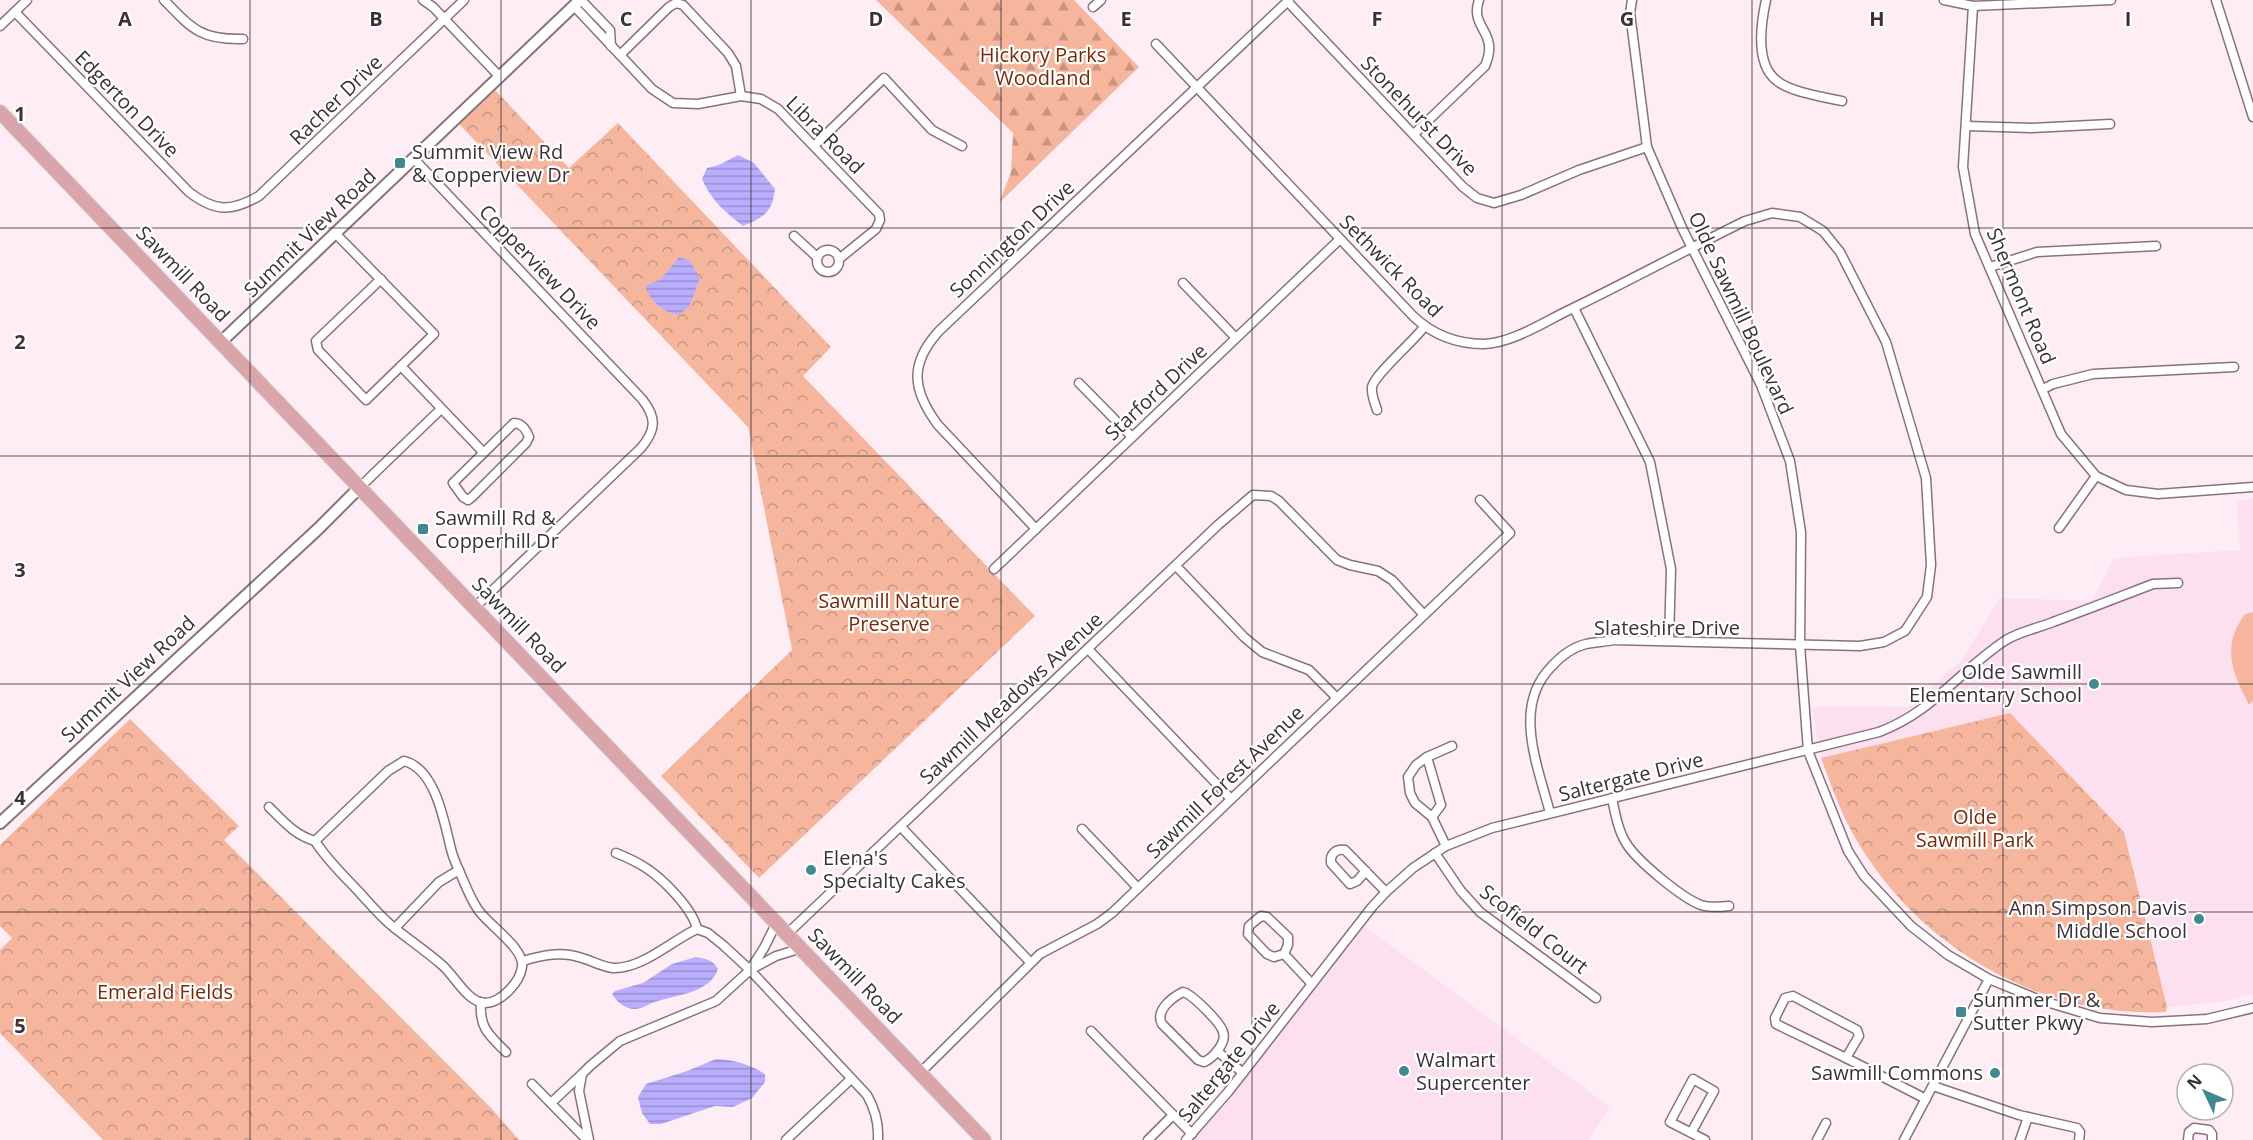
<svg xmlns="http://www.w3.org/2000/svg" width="2253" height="1140" font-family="'Open Sans',sans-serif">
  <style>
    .built { fill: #fce0ef }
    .forest { fill: url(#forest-firs) }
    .park { fill: url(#park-crowns) }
    .pitch { fill: #f6b69e }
    .water { fill: url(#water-rules) }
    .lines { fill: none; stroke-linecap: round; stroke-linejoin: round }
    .minor-casing { stroke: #89717e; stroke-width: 11 }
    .tertiary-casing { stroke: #89717e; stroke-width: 14 }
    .primary-casing { stroke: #d4d2d3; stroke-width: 16 }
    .minor { stroke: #fff; stroke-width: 8 }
    .tertiary { stroke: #fff; stroke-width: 10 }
    .primary { stroke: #daa4ab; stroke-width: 14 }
    .grid { fill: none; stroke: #3c3137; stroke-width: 1.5; stroke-opacity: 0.55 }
    .poi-dot { fill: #418891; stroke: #fff; stroke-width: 2 }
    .labels { text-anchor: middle; stroke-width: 4.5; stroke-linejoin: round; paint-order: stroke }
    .park-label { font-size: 20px; fill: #752a08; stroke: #fff }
    .street-label { font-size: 20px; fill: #3c3137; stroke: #fff }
    .poi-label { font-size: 20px; fill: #3c3137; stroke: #fff; text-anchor: start }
    .grid-label { font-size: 20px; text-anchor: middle; font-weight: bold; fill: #3c3137; stroke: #fff; stroke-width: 4.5; stroke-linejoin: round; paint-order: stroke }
  </style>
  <defs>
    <pattern id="forest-firs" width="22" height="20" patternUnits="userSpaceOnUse" patternTransform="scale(1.5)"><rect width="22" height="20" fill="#f6b69e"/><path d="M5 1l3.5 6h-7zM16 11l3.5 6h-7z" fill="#c89582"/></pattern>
    <pattern id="park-crowns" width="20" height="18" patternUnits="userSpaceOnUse" patternTransform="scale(1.5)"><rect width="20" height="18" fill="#f6b69e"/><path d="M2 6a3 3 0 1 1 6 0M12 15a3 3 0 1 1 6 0" fill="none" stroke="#c89582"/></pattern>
    <pattern id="water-rules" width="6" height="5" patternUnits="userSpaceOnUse" patternTransform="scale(1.5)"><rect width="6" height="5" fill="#b9aefe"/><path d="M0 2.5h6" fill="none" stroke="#988ece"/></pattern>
  </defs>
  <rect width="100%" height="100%" fill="#feedf5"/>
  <!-- built -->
  <g class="built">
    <path d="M2253 499V994L2221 1002 2167 1007 2128 843 2010 713 1821 758 1812 707H1908L1960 662 2000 598 2092 601 2114 558 2240 550 2236 501Z"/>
    <path d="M1360 923 1610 1107 1588 1140H1186Z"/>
  </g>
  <!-- forest -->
  <path class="forest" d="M876 0H1074L1139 67 999 203 1011 172 1013 133Z"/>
  <!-- park -->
  <g class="park">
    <path d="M495 90 569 168 618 123 831 347 803 376 1035 616 759 878 661 776 792 650 748 427 459 124Z"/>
    <path d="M2010 713 2124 832 2167 1007 2166 1012C2042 1018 1924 950 1860 846 1843 819 1832 788 1821 758Z"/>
    <path d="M130 719 239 826 224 840 492 1109 519 1140H103L0 1033V950L12 938 0 926V845Z"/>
  </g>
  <!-- pitch -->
  <path class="pitch" d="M2253 612V701L2249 705C2232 672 2221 646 2245 614Z"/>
  <!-- water -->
  <g class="water">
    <path d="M738 155 754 163 775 189C772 213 764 217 743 226 725 212 711 200 702 179L707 168 719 165Z"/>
    <path d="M679 257 690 261 700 278 689 307 678 315C661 311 651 302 645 286L661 279Z"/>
    <path d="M696 957C707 959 713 960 718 969 710 994 673 995 652 1003 647 1005 641 1009 635 1009 625 1009 617 1002 612 994L615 991 643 983 672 964Z"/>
    <path d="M716 1059C735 1060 749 1064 765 1074V1082L752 1098 733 1107 715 1106 661 1124H650L642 1113 638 1097 646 1084 687 1071Z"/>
  </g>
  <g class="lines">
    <defs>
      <g id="minor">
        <path d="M164 0C192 29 201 40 243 39"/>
        <path d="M423 0 433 7 500 77"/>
        <path d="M581 0 610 30 611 46"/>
        <path d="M1632 0 1630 13 1647 147 1683 230 1761 385 1790 461 1801 532 1800 645 1808 751 1848 851 1864 876 1911 926 1948 955 1989 979 2040 1000 2100 1018 2152 1022 2207 1019 2253 1008"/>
        <path d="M1766 0C1761 23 1755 63 1776 80 1789 92 1824 97 1842 101"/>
        <path d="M1944 0 1973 6 2111 0"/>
        <path d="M2216 0 2253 117"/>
        <path d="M1288 2 1463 187 1477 198 1494 203 1521 195 1579 170 1647 147"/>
        <path d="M574 6 652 89 673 103 698 104 741 96 761 99 778 109 879 214 880 220 876 229 839 259"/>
        <path d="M1973 6 1963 167 1975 234 2061 434 2096 476 2126 490 2158 494 2253 487"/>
        <path d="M1093 7 1101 0"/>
        <path d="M15 12 189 192C215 212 231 212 259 196L464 0"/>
        <path d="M0 26 27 0"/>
        <path d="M1156 44 1413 316C1433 335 1456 344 1484 344 1511 343 1541 324 1565 312 1625 283 1684 251 1745 221L1772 213 1800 217 1823 231 1840 252 1886 342 1926 478 1931 565 1927 597 1905 631 1884 642 1860 646 1614 640C1605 642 1595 642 1586 644 1573 647 1560 657 1551 667 1512 707 1538 766 1550 813"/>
        <path d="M620 55 669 7 676 3 683 5 728 53 736 66 741 96"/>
        <path d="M1966 126 2032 128 2110 124"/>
        <path d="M1414 134 1485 66C1500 31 1469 29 1479 0"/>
        <path d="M815 145 884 78 932 130 962 146"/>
        <path d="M414 159 642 399C657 418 656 430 641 448L474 608"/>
        <path d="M335 233 434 334 366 400 318 350 316 341 381 279"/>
        <path d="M794 236 817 257"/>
        <circle cx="828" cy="261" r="11"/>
        <path d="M1990 267 2037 252 2156 246"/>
        <path d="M1183 283 1236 338"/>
        <path d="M1574 308 1650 462 1671 569 1669 641"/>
        <path d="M401 366 483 452"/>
        <path d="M1079 383 1132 437"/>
        <path d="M2043 389 2053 384 2093 374 2234 367"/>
        <path d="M1377 410C1375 403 1371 395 1372 387 1374 375 1414 341 1424 327"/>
        <path d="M514 423C522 423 527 431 529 437L526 443 472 497 468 500 463 497 453 483Z"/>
        <path d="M359 488 441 409"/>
        <path d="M2059 528 2096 476"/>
        <path d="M1036 529 938 425C912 390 909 364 939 331L1289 0"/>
        <path d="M1176 566 1244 637 1262 652 1309 670 1337 698"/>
        <path d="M994 569 1340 239"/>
        <path d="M1088 649 1231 799"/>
        <path d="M1427 757 1452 746"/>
        <path d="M404 761C436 769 444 822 451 849 453 858 457 866 461 875 466 887 471 900 479 911 490 926 525 949 522 967 520 982 501 1003 485 1003 468 1003 454 975 442 965 426 951 408 939 392 926 380 916 370 904 360 893 345 877 327 860 315 841L388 771Z"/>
        <path d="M1612 798C1615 813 1618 830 1626 843 1637 861 1682 898 1701 905 1710 908 1720 907 1729 906"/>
        <path d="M269 807C284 822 295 835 315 841"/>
        <path d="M1432 817 1441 805 1427 757 1416 765 1408 777 1410 793 1415 803 1432 817 1446 846"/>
        <path d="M901 827 1030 962"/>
        <path d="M1082 829 1138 888"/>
        <path d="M616 853C626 857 637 862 646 868 663 879 693 909 697 929"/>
        <path d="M1435 853 1461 891 1480 912 1596 998"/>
        <path d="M1366 871 1357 881 1350 884 1331 863C1330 854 1335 849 1345 850L1386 892"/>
        <path d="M1261 916 1267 917 1288 937V945L1284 954 1274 957 1267 954 1248 934 1249 926Z"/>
        <path d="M395 928 439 882 459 870"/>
        <path d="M788 933 1218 525 1253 495 1271 496 1279 501 1337 560 1350 565 1378 571 1392 580 1424 615"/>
        <path d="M1284 954 1312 984"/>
        <path d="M523 961C543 955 561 951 582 958 592 961 603 967 613 968 642 969 671 941 697 929L708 933 723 945 750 970 867 1095C875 1109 879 1124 878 1140"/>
        <path d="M750 970 764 948 777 922"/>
        <path d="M1183 992C1192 994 1221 1023 1223 1032 1227 1043 1213 1058 1204 1062L1198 1060 1162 1024C1155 1011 1171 998 1183 992Z"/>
        <path d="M1793 996 1857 1030 1859 1036 1846 1058 1776 1024 1775 1018 1785 998Z"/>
        <path d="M481 1002C479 1028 489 1035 506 1052"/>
        <path d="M1091 1031 1192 1134"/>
        <path d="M1217 1051 1243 1073"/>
        <path d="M1846 1058 1926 1099"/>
        <path d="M921 1072 1040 954 1097 924 1112 913 1510 533 1480 500"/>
        <path d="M532 1084 587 1140"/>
        <path d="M1933 1086 2019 1115 2077 1128 2080 1132 2079 1140"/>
        <path d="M551 1103 582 1074"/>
        <path d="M1691 1133 1714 1091 1693 1079 1670 1122 1705 1140"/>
        <path d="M589 1140 579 1091 582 1074 590 1066 620 1041 716 1001 750 970 776 956 802 948"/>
        <path d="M786 1140 851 1079"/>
        <path d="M1148 1140 1173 1115"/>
        <path d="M1186 1140 1228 1092 1372 907 1386 892 1413 868 1446 846 1492 828 1879 732C1933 712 1960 670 2006 640 2019 632 2038 628 2053 622 2086 610 2119 597 2153 584L2178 583"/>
        <path d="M1817 1140 1826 1123"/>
        <path d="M1904 1140 1989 979"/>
        <path d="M2020 1140 2028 1117"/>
        <path d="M2188 1140 2189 1132 2194 1128 2209 1130 2212 1134V1140"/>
      </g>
      <g id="tertiary">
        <path d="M221 342 580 0"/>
        <path d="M0 823 318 529 359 488"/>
      </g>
      <path id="primary" d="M0 112 984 1140"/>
    </defs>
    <!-- minor casing -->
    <use href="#minor" class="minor-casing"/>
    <!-- tertiary casing -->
    <use href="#tertiary" class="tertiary-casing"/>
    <!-- primary casing -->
    <use href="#primary" class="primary-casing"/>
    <!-- minor -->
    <use href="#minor" class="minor"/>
    <!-- tertiary -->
    <use href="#tertiary" class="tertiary"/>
    <!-- primary -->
    <use href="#primary" class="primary"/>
  </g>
  <!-- grid -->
  <path class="grid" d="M250 0V1140M501 0V1140M751 0V1140M1001 0V1140M1252 0V1140M1502 0V1140M1752 0V1140M2003 0V1140M0 228H2253M0 456H2253M0 684H2253M0 912H2253"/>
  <!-- markers -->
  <g class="poi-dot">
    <rect x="394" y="157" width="12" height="12" rx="3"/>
    <rect x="417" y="523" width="12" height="12" rx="3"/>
    <circle cx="2094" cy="684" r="6"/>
    <circle cx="811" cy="870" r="6"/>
    <circle cx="2199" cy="919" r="6"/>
    <rect x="1955" y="1006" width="12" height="12" rx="3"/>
    <circle cx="1404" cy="1071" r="6"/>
    <circle cx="1995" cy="1073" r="6"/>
  </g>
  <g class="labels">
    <!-- park labels -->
    <g class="park-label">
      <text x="1043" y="62">Hickory Parks<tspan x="1043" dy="23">Woodland</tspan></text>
      <text x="889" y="608">Sawmill Nature<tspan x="889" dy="23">Preserve</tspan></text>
      <text x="1975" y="824">Olde<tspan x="1975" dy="23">Sawmill Park</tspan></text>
      <text x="165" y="999">Emerald Fields</text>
    </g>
    <!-- street labels -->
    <g class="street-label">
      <text transform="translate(336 100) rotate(-44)" y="7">Racher Drive</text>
      <text transform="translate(127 104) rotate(46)" y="7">Edgerton Drive</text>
      <text transform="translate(1419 116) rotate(46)" y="7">Stonehurst Drive</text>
      <text transform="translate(825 135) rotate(45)" y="7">Libra Road</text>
      <text transform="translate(310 233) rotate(-44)" y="7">Summit View Road</text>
      <text transform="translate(1012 239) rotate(-43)" y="7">Sonnington Drive</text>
      <text transform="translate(1391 266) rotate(45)" y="7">Sethwick Road</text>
      <text transform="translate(540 267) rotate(46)" y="7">Copperview Drive</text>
      <text transform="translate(183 274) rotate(46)" y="7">Sawmill Road</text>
      <text transform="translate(2021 296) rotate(67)" y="7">Shermont Road</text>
      <text transform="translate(1741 313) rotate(65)" y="7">Olde Sawmill Boulevard</text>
      <text transform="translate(1156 392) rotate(-43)" y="7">Starford Drive</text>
      <text transform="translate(519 625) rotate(46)" y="7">Sawmill Road</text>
      <text x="1667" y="635">Slateshire Drive</text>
      <text transform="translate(128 679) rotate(-43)" y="7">Summit View Road</text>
      <text transform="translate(1011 698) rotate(-43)" y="7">Sawmill Meadows Avenue</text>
      <text transform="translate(1631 777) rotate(-14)" y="7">Saltergate Drive</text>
      <text transform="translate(1225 782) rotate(-44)" y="7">Sawmill Forest Avenue</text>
      <text transform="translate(1534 929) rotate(38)" y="7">Scofield Court</text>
      <text transform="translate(855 976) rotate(46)" y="7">Sawmill Road</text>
      <text transform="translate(1229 1062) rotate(-51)" y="7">Saltergate Drive</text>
    </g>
    <!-- poi labels -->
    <g class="poi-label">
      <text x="412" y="159">Summit View Rd<tspan x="412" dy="23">&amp; Copperview Dr</tspan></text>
      <text x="435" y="525">Sawmill Rd &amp;<tspan x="435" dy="23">Copperhill Dr</tspan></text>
      <text x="2082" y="679" text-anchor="end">Olde Sawmill<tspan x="2082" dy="23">Elementary School</tspan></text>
      <text x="823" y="865">Elena's<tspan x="823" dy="23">Specialty Cakes</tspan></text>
      <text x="2187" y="915" text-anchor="end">Ann Simpson Davis<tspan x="2187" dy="23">Middle School</tspan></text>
      <text x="1973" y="1007">Summer Dr &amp;<tspan x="1973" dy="23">Sutter Pkwy</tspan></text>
      <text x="1416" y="1067">Walmart<tspan x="1416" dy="23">Supercenter</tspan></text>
      <text x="1983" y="1080" text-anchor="end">Sawmill Commons</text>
    </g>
  </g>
  <g class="grid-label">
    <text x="125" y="26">A</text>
    <text x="376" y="26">B</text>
    <text x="626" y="26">C</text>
    <text x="876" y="26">D</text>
    <text x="1126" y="26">E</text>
    <text x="1377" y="26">F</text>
    <text x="1627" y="26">G</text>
    <text x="1877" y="26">H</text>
    <text x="2128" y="26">I</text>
    <text x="20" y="121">1</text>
    <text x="20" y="349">2</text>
    <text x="20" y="577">3</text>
    <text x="20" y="805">4</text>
    <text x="20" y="1033">5</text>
  </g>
  <!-- north arrow -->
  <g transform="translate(2205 1092) rotate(314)"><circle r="28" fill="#ffffff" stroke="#b1adaf" stroke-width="1.5"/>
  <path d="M0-4.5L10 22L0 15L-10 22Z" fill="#418891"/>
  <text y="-9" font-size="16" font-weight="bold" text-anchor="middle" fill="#3c3137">N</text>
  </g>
</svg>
